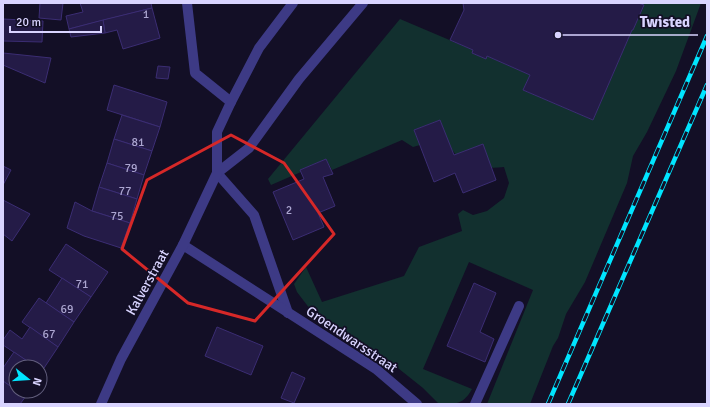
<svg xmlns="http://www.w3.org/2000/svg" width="710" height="407" font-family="Signika,sans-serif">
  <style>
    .green { fill: #12302f }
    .building { fill: #241b47; stroke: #3b2d73 }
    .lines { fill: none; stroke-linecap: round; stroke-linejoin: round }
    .service { stroke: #3d3a85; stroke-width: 10 }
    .minor { stroke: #3d3a85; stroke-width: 10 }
    .tertiary { stroke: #3d3a85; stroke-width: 10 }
    .rail-casing { stroke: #00e5ff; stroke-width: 4.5 }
    .rail { stroke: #130f26; stroke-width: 3; stroke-dasharray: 9; stroke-linecap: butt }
    .marked { fill: none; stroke: #d62828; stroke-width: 3; stroke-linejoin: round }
    .labels { text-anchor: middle; stroke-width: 3.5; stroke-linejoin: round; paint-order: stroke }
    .number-label { font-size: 12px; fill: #aca6d1 }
    .street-label { font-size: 14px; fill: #d9d4ff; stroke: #130f26 }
    .leader { fill: none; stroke: #d9d4ff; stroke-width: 1.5 }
    .callout-dot { fill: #d9d4ff; stroke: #130f26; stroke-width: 1.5 }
    .callout-label { font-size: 15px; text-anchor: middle; font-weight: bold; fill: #d9d4ff; stroke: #130f26; stroke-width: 3.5; stroke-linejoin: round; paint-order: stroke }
  </style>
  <rect width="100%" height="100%" fill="#130f26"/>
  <!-- green -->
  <path class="green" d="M638 3H701L676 71 647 132 633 156 627 183 585 282 566 314 558 338 553 346 530 404H487L533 290 469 262 423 369 472 389C463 405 456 404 439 404L423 388 384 357 313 313 297 292 294 284 306 267 322 302 404 276 419 247 462 231 458 214 463 210 473 215 487 211 504 198 509 183 504 167C486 169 464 167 453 151 446 143 444 129 440 120L414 130 420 145 413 147 402 140 332 170 326 159 300 170 301 172 271 185 268 179 400 19 473 50 472 53 486 59 487 56 530 75 523 90 593 120 632 30H633L644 6Z"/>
  <!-- building -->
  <g class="building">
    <path d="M40 3H63L61 20 39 18Z"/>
    <path d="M80 3H151L152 8 69 29 66 16 83 12Z"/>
    <path d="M463 3H638L644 5 633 30H632L593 120 523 90 530 75 487 56 486 59 472 53 473 50 450 40 464 10Z"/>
    <path d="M152 8 160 38 123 49 117 30 105 33 103 20Z"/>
    <path d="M3 19 43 21 42 42 3 41Z"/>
    <path d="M103 20 105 33 71 37 69 29Z"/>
    <path d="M3 53 51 58 45 83 3 65Z"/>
    <path d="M158 66 170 67 168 79 156 78Z"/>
    <path d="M114 85 167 102 160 127 107 110Z"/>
    <path d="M122 115 160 127 152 151 114 139Z"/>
    <path d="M440 120 454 155 483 144 496 180 463 193 455 173 434 182 414 130Z"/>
    <path d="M114 139 152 151 144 175 107 163Z"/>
    <path d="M326 159 333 174 323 177 335 206 318 213 324 227 293 240 273 192 304 179 300 170Z"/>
    <path d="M107 163 144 175 137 199 99 187Z"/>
    <path d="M3 166 11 170 3 185Z"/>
    <path d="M99 187 137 199 130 223 92 211Z"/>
    <path d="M3 200 30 214 12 241 3 234Z"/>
    <path d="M75 202 92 211 130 223 121 248 84 236 67 228Z"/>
    <path d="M66 244 108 272 91 297 49 270Z"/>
    <path d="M62 278 91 297 74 322 46 303Z"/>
    <path d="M474 283 496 293 480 332 494 339 485 362 447 346Z"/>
    <path d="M39 298 74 322 58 347 22 322Z"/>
    <path d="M30 327 58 347 42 371 40 370V367H36L3 345V340L10 330 22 339Z"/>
    <path d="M217 327 263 346 251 375 205 356Z"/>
    <path d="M14 352 36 367H16V390L3 381V368Z"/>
    <path d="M292 372 305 378 294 403 281 398Z"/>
    <path d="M3 381 16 390V391L26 396 20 404H3Z"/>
  </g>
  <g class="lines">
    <!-- service -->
    <path class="service" d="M475 404 519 306"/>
    <!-- minor -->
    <g class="minor">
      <path d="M187 3 195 73 231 102"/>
      <path d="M217 173 254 215 288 313"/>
      <path d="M183 245 376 369 417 404"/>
    </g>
    <!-- tertiary -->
    <g class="tertiary">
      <path d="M217 173 249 148 299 79 363 3"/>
      <path d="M101 404 121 359 183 245 217 173V132L231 102 259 48 293 3"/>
    </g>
    <defs>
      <g id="rail">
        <path d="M548 404 707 36"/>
        <path d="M568 404 707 85"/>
      </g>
    </defs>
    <!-- rail casing -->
    <use href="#rail" class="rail-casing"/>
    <!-- rail -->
    <use href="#rail" class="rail"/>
  </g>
  <!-- marked area -->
  <path class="marked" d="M231 135 284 163 334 234 255 321 188 303 122 249 147 180Z"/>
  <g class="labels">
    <!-- number labels -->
    <g class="number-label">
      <text x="146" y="18">1</text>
      <text x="138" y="146">81</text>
      <text x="131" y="172">79</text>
      <text x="125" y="195">77</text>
      <text x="289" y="214">2</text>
      <text x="117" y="220">75</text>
      <text x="82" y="288">71</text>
      <text x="67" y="313">69</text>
      <text x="49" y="338">67</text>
    </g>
    <!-- street labels -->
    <g class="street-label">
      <text transform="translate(147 282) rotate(-61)" y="5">Kalverstraat</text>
      <text transform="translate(352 339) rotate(34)" y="5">Groendwarsstraat</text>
    </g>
  </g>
  <!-- callouts -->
  <path class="leader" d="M558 35L632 35H698"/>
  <circle class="callout-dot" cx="558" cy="35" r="4"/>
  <g class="callout-label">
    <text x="665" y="27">Twisted</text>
  </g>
  <!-- border -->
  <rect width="710" height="407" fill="none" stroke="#d9d4ff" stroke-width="8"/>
  <!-- north arrow -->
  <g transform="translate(28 379) rotate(107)"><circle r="19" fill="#130f26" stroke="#625e7d"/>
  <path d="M0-3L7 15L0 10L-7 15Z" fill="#00e5ff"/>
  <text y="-6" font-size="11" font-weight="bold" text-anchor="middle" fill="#d9d4ff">N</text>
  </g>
  <!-- scale -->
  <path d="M10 26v6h91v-6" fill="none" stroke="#d9d4ff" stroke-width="2"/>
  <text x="16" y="26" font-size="12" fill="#d9d4ff" stroke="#130f26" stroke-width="3" paint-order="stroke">20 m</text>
</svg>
